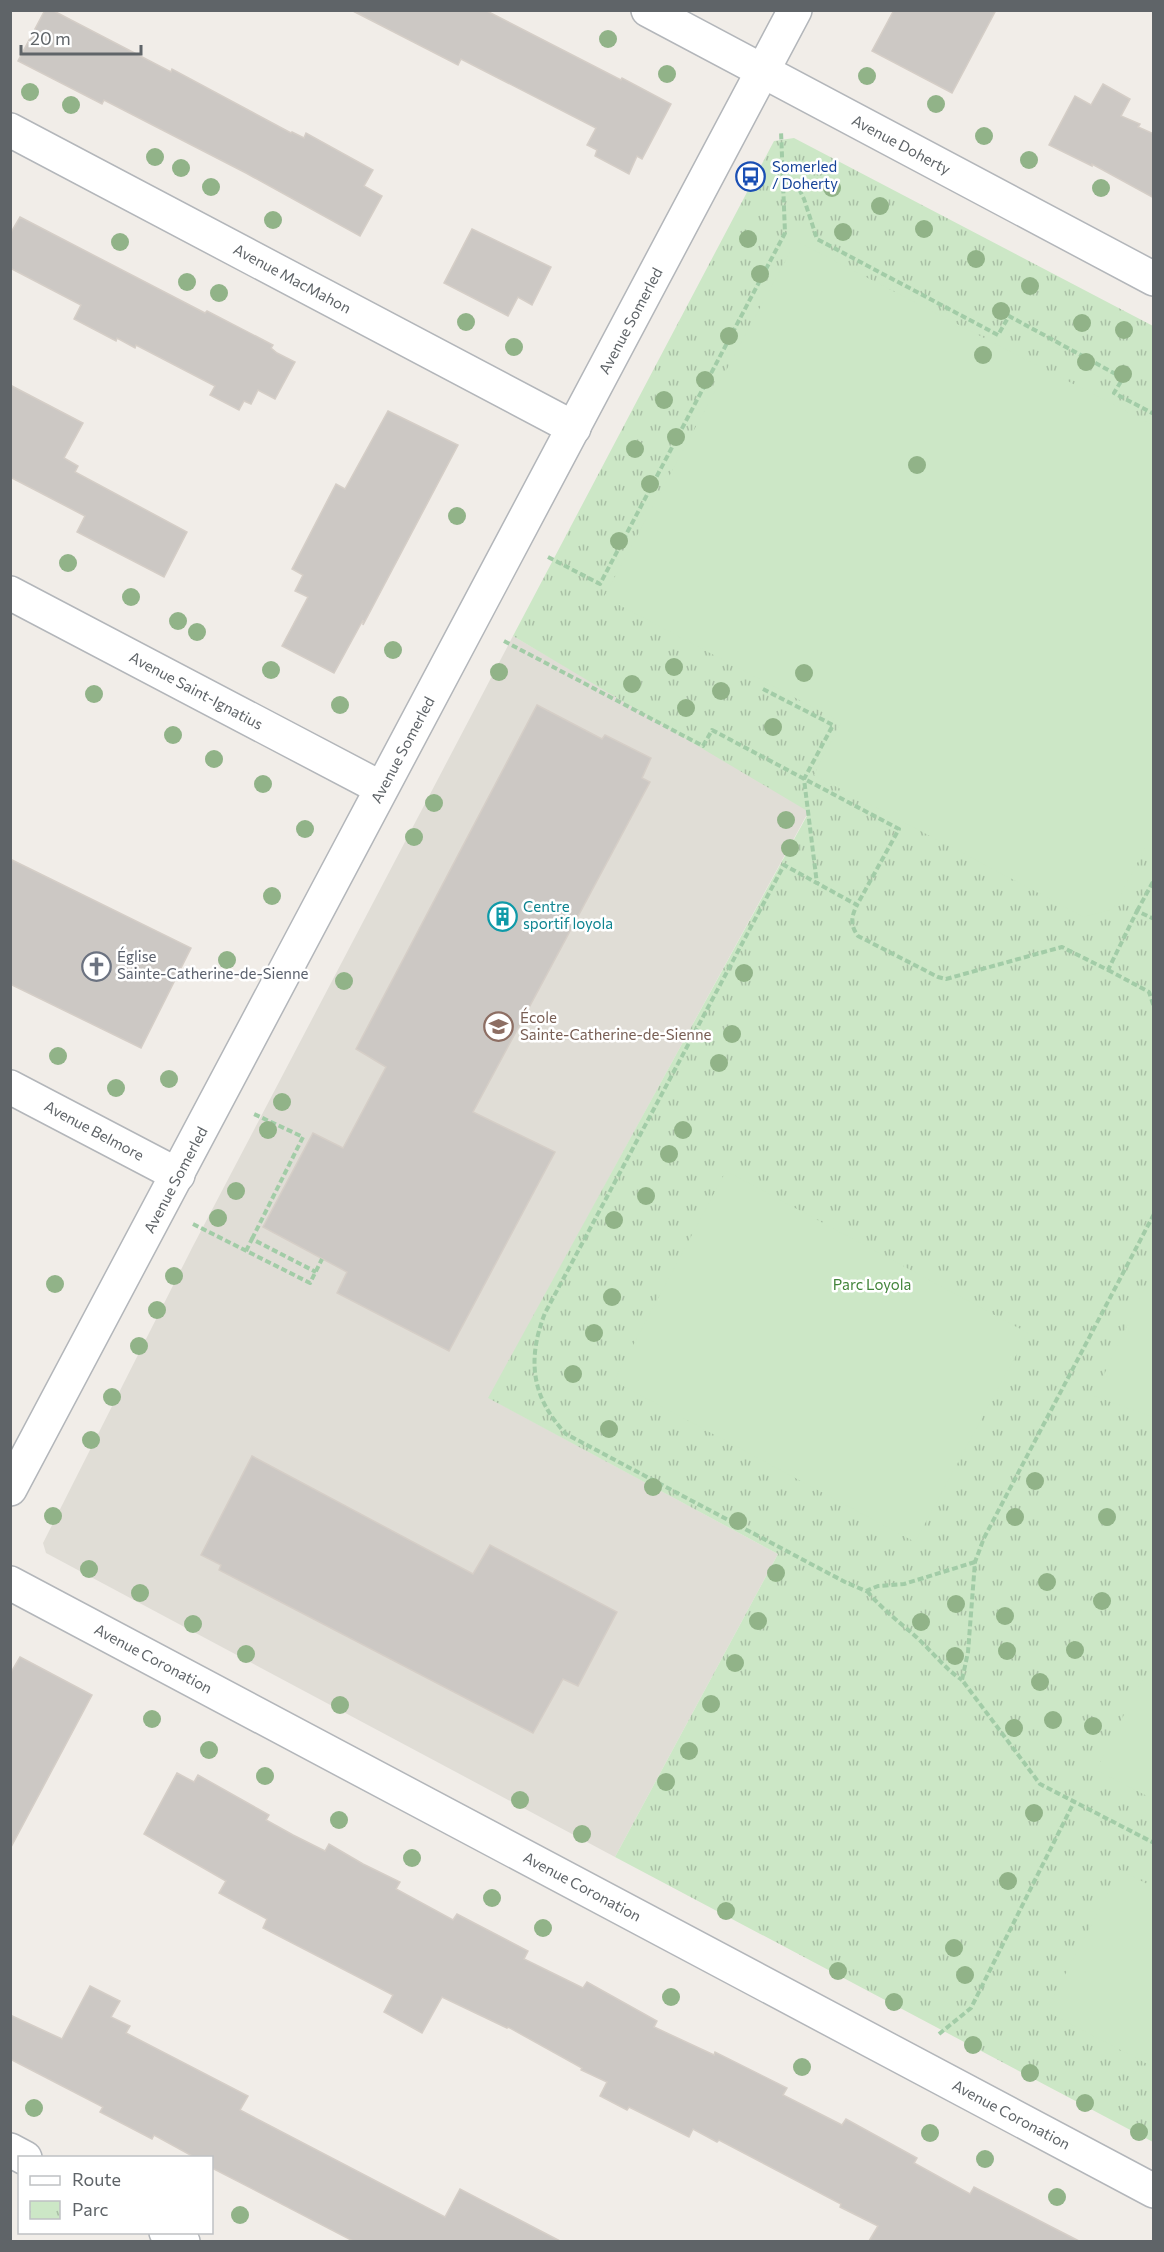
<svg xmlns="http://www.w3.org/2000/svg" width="1164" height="2252" font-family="Commissioner,sans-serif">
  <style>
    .education { fill: #e0ddd6 }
    .park { fill: url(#park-tufts) }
    .pitch { fill: #cce7c6 }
    .building { fill: #ccc8c4; stroke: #d5cec7; stroke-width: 1.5 }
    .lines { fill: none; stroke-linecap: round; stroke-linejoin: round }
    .street-casing { stroke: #b3b6ba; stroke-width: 36 }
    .path { stroke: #a2cca7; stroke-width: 4; stroke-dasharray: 6 3; stroke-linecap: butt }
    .street { stroke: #fff; stroke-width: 33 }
    .tree { fill: #91b388 }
    .labels { text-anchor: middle; stroke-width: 5; stroke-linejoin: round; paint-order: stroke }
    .street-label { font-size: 15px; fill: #5f6468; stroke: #fff }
    .transit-label { font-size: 15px; fill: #164399; stroke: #fff; text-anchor: start }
    .culture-label { font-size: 15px; fill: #0d838f; stroke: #fff; text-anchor: start }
    .worship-label { font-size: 15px; fill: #5b616d; stroke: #fff; text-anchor: start }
    .education-label { font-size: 15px; fill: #785e54; stroke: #fff; text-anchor: start }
    .park-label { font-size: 15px; fill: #42843a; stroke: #fff }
  </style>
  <defs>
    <pattern id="park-tufts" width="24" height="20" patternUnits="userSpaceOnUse" patternTransform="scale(1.5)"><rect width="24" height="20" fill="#cce7c6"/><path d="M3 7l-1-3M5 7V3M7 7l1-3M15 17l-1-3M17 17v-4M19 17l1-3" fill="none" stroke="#a9bfa5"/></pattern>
  </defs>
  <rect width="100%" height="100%" fill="#f1ede8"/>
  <!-- education -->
  <path class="education" d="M513 636 810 809 489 1398 778 1554 615 1857 46 1553 43 1543 193 1246Z"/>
  <!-- park -->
  <path class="park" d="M794 138 1153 326V2142L615 1857 778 1554 488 1398 809 812 513 636 774 141Z"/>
  <!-- pitch -->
  <g class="pitch">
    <path d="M796 241 1153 425V833L1113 909 1084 917 814 775 841 722 604 597Z"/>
    <path d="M726 1171 1028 1333 915 1542 614 1381Z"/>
    <path d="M1153 1270V1417L1094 1396Z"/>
    <path d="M1153 1665V1799L1096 1770 1137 1689Z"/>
    <path d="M1120 1870 1153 1887V2067L1046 2011Z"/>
  </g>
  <!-- building -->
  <g class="building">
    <path d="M45 10H52L171 72 172 69 291 133 292 132 304 138 306 133 373 170 364 186 382 196 360 236 246 173 104 100 102 104 18 61Z"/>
    <path d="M351 10H485L621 80 622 78 671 104 642 159 637 156 629 174 595 156 597 150 587 145 596 128 461 59 458 65Z"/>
    <path d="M894 10H996L952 93 872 51Z"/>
    <path d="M1103 84 1130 99 1121 116 1140 124 1138 127 1154 134V198L1092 164V166L1049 145 1075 96 1091 105Z"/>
    <path d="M20 217 205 313 207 311 273 345 271 348 277 353 295 362 275 399 258 390 251 404 244 401 239 410 210 395 215 386 136 345 135 348 117 338 116 341 74 319 81 305 10 268V234Z"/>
    <path d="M472 229 551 267 532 305 518 297 508 316 444 283Z"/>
    <path d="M10 385 83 423 64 458 78 466 75 472 187 532 164 577 77 532 85 516 10 477Z"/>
    <path d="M388 411 458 445 363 625V620L334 673 282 646 308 597 295 591 303 575 292 569 336 484 345 489Z"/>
    <path d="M537 705 602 739 605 735 651 758 642 778 650 782 473 1112 555 1152 449 1351 337 1293 347 1272 263 1227 313 1133 343 1148 386 1067 356 1049Z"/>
    <path d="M10 859 191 948 141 1048 10 984Z"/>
    <path d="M252 1456 473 1574 490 1545 617 1612 578 1686 563 1679 533 1733 219 1570 221 1565 201 1555Z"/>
    <path d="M20 1657 92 1695 10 1849V1674Z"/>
    <path d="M177 1773 194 1782 198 1775 269 1815 266 1820 293 1835 325 1851 329 1844 363 1864 400 1882 396 1889 453 1920 457 1914 528 1951 524 1959 583 1988 587 1982 657 2021 654 2027 714 2055 715 2052 787 2088 783 2095 842 2125 846 2119 917 2158 914 2163 970 2194 974 2187 1079 2241H869L878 2226 840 2207 841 2204 719 2140 717 2142 693 2129 689 2137 629 2107 627 2110 600 2096 607 2082 581 2070 582 2068 508 2027 507 2028 442 1997 422 2033 384 2012 393 1995 263 1928 267 1919 219 1893 226 1881 144 1834Z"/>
    <path d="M90 1986 120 2001 111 2017 130 2026 126 2033 248 2096 240 2110 445 2217 460 2189 560 2241H353L212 2168V2157H194L154 2135 152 2139 100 2112 103 2107 10 2059V2015L62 2039Z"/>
  </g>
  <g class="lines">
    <defs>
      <g id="street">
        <path d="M648 10 1154 279"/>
        <path d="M10 130 574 428"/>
        <path d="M10 593 381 788"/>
        <path d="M10 1087 178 1175"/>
        <path d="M10 1489 795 10"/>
        <path d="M10 1583 1154 2191"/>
        <path d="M10 2150 25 2158"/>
        <path d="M166 2232 183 2242"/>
      </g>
    </defs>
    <!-- street casing -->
    <use href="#street" class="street-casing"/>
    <!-- path -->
    <g class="path">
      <path d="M783 181 799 189 804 199 817 239 998 335 1009 316 1123 378 1114 393 1154 414"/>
      <path d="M548 557 600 584 785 233 781 131"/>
      <path d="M504 641 703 746 712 730 899 829 857 905"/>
      <path d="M763 689 833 725 804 779 817 884"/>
      <path d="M1137 911 1154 880"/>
      <path d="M1108 970 1149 992 1154 1007"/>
      <path d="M1154 1214 984 1538 975 1562 968 1652 962 1680 1040 1784 1154 1843"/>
      <path d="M193 1224 310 1283 322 1259"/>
      <path d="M252 1239 303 1137 254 1114"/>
      <path d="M246 1251 252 1239 316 1272"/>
      <path d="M975 1562 904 1584 878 1586 866 1591 845 1582 566 1434C531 1397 527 1359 545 1313L784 865 857 905C851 917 850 925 858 936L938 977 946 979 1062 947 1108 970 1137 911 1154 919"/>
      <path d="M867 1591C881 1608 898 1621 914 1635 931 1650 944 1668 962 1680"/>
      <path d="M939 2034 971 2008 1074 1802"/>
    </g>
    <!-- street -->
    <use href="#street" class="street"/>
  </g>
  <!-- trees -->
  <g class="tree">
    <circle cx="608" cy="39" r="9"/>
    <circle cx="667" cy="74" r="9"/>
    <circle cx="867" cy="76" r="9"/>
    <circle cx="30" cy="92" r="9"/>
    <circle cx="936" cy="104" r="9"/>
    <circle cx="71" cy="105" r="9"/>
    <circle cx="984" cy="136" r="9"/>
    <circle cx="155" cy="157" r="9"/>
    <circle cx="1029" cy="160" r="9"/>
    <circle cx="181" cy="168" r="9"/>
    <circle cx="211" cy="187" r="9"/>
    <circle cx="832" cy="188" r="9"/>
    <circle cx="1101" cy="188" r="9"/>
    <circle cx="880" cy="206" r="9"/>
    <circle cx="273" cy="220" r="9"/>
    <circle cx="924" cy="229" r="9"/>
    <circle cx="843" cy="232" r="9"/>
    <circle cx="748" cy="239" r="9"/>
    <circle cx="120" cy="242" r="9"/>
    <circle cx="976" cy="259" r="9"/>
    <circle cx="760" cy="274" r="9"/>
    <circle cx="187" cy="282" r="9"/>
    <circle cx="1030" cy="286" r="9"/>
    <circle cx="219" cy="293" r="9"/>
    <circle cx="1001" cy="311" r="9"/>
    <circle cx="466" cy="322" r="9"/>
    <circle cx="1082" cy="323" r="9"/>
    <circle cx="1124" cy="330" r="9"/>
    <circle cx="729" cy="336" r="9"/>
    <circle cx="514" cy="347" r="9"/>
    <circle cx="983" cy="355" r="9"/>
    <circle cx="1086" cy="362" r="9"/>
    <circle cx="1123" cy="374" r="9"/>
    <circle cx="705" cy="380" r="9"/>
    <circle cx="664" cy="400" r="9"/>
    <circle cx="676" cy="437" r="9"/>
    <circle cx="635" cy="449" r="9"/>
    <circle cx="917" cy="465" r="9"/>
    <circle cx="650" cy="484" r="9"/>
    <circle cx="457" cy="516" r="9"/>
    <circle cx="619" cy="541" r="9"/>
    <circle cx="68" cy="563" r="9"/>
    <circle cx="131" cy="597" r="9"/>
    <circle cx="178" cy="621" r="9"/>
    <circle cx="197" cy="632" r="9"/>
    <circle cx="393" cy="650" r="9"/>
    <circle cx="674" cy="667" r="9"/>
    <circle cx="271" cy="670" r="9"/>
    <circle cx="499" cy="672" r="9"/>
    <circle cx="804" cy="673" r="9"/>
    <circle cx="632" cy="684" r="9"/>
    <circle cx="721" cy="691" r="9"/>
    <circle cx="94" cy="694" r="9"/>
    <circle cx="340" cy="705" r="9"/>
    <circle cx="686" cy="708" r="9"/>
    <circle cx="773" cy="727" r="9"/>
    <circle cx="173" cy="735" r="9"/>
    <circle cx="214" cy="759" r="9"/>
    <circle cx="263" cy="784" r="9"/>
    <circle cx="434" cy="803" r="9"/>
    <circle cx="786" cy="820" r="9"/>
    <circle cx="305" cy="829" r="9"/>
    <circle cx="414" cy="837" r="9"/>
    <circle cx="790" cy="848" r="9"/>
    <circle cx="272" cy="896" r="9"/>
    <circle cx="227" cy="960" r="9"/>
    <circle cx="744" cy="973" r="9"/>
    <circle cx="344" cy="981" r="9"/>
    <circle cx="732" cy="1034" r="9"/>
    <circle cx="58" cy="1056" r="9"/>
    <circle cx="719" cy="1063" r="9"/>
    <circle cx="169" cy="1079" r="9"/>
    <circle cx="116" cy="1088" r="9"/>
    <circle cx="282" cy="1102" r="9"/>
    <circle cx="268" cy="1130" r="9"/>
    <circle cx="683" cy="1130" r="9"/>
    <circle cx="669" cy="1154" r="9"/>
    <circle cx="236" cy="1191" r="9"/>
    <circle cx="646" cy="1196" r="9"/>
    <circle cx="218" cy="1218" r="9"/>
    <circle cx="614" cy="1220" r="9"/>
    <circle cx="174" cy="1276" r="9"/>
    <circle cx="55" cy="1284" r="9"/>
    <circle cx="612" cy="1297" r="9"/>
    <circle cx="157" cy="1310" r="9"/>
    <circle cx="594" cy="1333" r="9"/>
    <circle cx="139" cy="1346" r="9"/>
    <circle cx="573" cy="1374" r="9"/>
    <circle cx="112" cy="1397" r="9"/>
    <circle cx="609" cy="1429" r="9"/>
    <circle cx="91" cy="1440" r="9"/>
    <circle cx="1035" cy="1481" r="9"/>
    <circle cx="653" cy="1487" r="9"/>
    <circle cx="53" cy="1516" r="9"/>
    <circle cx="1015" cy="1517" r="9"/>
    <circle cx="1107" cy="1517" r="9"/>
    <circle cx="738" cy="1521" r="9"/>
    <circle cx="89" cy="1569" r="9"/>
    <circle cx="776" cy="1573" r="9"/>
    <circle cx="1047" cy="1582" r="9"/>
    <circle cx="140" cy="1593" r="9"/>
    <circle cx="1102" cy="1601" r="9"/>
    <circle cx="956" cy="1604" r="9"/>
    <circle cx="1005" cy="1616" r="9"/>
    <circle cx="758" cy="1621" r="9"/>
    <circle cx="921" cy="1622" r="9"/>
    <circle cx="193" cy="1624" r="9"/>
    <circle cx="1075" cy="1650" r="9"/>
    <circle cx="1007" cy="1651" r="9"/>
    <circle cx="246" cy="1654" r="9"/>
    <circle cx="955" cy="1656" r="9"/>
    <circle cx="735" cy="1663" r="9"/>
    <circle cx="1040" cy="1682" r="9"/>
    <circle cx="711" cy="1704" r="9"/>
    <circle cx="340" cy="1705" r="9"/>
    <circle cx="152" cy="1719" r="9"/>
    <circle cx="1053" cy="1720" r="9"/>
    <circle cx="1093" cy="1726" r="9"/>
    <circle cx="1014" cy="1728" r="9"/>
    <circle cx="209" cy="1750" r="9"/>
    <circle cx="689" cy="1751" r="9"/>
    <circle cx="265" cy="1776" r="9"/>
    <circle cx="666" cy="1782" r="9"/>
    <circle cx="520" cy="1800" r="9"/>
    <circle cx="1034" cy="1813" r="9"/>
    <circle cx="339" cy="1820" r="9"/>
    <circle cx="582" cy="1834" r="9"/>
    <circle cx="412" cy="1858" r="9"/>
    <circle cx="1008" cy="1881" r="9"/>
    <circle cx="492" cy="1898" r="9"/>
    <circle cx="726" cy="1911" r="9"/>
    <circle cx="543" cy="1928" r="9"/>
    <circle cx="954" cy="1948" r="9"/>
    <circle cx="838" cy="1971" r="9"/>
    <circle cx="965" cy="1975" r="9"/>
    <circle cx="671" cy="1997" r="9"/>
    <circle cx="894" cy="2002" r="9"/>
    <circle cx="973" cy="2045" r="9"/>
    <circle cx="802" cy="2067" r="9"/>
    <circle cx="1030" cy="2073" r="9"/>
    <circle cx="1085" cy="2103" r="9"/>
    <circle cx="34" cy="2108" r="9"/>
    <circle cx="1139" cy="2132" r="9"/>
    <circle cx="930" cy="2133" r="9"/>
    <circle cx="985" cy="2159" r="9"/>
    <circle cx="1057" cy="2197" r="9"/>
    <circle cx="240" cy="2215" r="9"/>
  </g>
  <!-- icons -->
  <defs>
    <symbol id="bus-ring" viewBox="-11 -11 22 22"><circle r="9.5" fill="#fff" stroke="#1a4fb4" stroke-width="1.5"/><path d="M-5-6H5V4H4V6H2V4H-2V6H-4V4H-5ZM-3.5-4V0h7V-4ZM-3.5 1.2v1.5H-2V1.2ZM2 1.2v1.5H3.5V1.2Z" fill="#1a4fb4"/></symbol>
    <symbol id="building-ring" viewBox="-11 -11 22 22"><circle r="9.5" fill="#fff" stroke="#0f9aa8" stroke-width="1.5"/><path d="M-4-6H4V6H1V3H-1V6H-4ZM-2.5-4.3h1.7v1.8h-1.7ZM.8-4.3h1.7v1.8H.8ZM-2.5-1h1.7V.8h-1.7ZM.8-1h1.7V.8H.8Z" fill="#0f9aa8"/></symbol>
    <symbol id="church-ring" viewBox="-11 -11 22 22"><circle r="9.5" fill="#fff" stroke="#6b7280" stroke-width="1.5"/><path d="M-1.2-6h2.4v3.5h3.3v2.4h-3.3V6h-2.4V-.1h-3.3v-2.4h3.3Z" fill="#6b7280"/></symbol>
    <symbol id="school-ring" viewBox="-11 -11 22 22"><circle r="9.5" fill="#fff" stroke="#8d6e63" stroke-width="1.5"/><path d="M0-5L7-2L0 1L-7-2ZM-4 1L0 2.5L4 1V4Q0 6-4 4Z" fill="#8d6e63"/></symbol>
  </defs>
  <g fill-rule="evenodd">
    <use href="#bus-ring" x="734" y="160" width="33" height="33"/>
    <use href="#building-ring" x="486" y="900" width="33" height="33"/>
    <use href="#church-ring" x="80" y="950" width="33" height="33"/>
    <use href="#school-ring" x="482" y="1010" width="33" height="33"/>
  </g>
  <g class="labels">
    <!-- street labels -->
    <g class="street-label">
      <text transform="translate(901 145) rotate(28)" y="5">Avenue Doherty</text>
      <text transform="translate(292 279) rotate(28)" y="5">Avenue MacMahon</text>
      <text transform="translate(631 321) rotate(-62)" y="5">Avenue Somerled</text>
      <text transform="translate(196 691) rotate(28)" y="5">Avenue Saint-Ignatius</text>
      <text transform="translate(403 750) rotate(-62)" y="5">Avenue Somerled</text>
      <text transform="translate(94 1131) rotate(28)" y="5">Avenue Belmore</text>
      <text transform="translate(176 1180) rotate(-62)" y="5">Avenue Somerled</text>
      <text transform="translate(153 1659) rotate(28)" y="5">Avenue Coronation</text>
      <text transform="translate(582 1887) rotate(28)" y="5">Avenue Coronation</text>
      <text transform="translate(1011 2115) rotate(28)" y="5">Avenue Coronation</text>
    </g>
    <!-- transit labels -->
    <g class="transit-label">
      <text x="772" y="172">Somerled<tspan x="772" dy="17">/ Doherty</tspan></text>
    </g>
    <!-- culture labels -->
    <g class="culture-label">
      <text x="523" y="912">Centre<tspan x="523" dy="17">sportif loyola</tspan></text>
    </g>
    <!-- worship labels -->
    <g class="worship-label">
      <text x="117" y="962">Église<tspan x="117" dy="17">Sainte-Catherine-de-Sienne</tspan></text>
    </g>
    <!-- education labels -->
    <g class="education-label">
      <text x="520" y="1023">École<tspan x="520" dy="17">Sainte-Catherine-de-Sienne</tspan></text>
    </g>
    <!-- park labels -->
    <g class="park-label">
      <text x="872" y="1290">Parc Loyola</text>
    </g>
  </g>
  <!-- border -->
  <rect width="1164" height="2252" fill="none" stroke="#5f6468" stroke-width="24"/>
  <!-- legend -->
  <rect x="18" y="2156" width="195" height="78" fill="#ffffff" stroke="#bfc1c3" stroke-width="1.5"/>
  <rect x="30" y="2176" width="30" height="9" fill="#ffffff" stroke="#bfc1c3" stroke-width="1.5"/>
  <text x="72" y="2186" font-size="18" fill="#5f6468">Route</text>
  <rect x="30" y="2201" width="30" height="18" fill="url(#park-tufts)" stroke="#bfc1c3" stroke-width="1.5"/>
  <text x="72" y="2216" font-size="18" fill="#5f6468">Parc</text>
  <!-- scale -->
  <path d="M21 45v9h120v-9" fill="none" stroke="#5f6468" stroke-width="3"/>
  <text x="30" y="45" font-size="18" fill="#5f6468" stroke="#ffffff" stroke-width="4.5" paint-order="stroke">20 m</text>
</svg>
